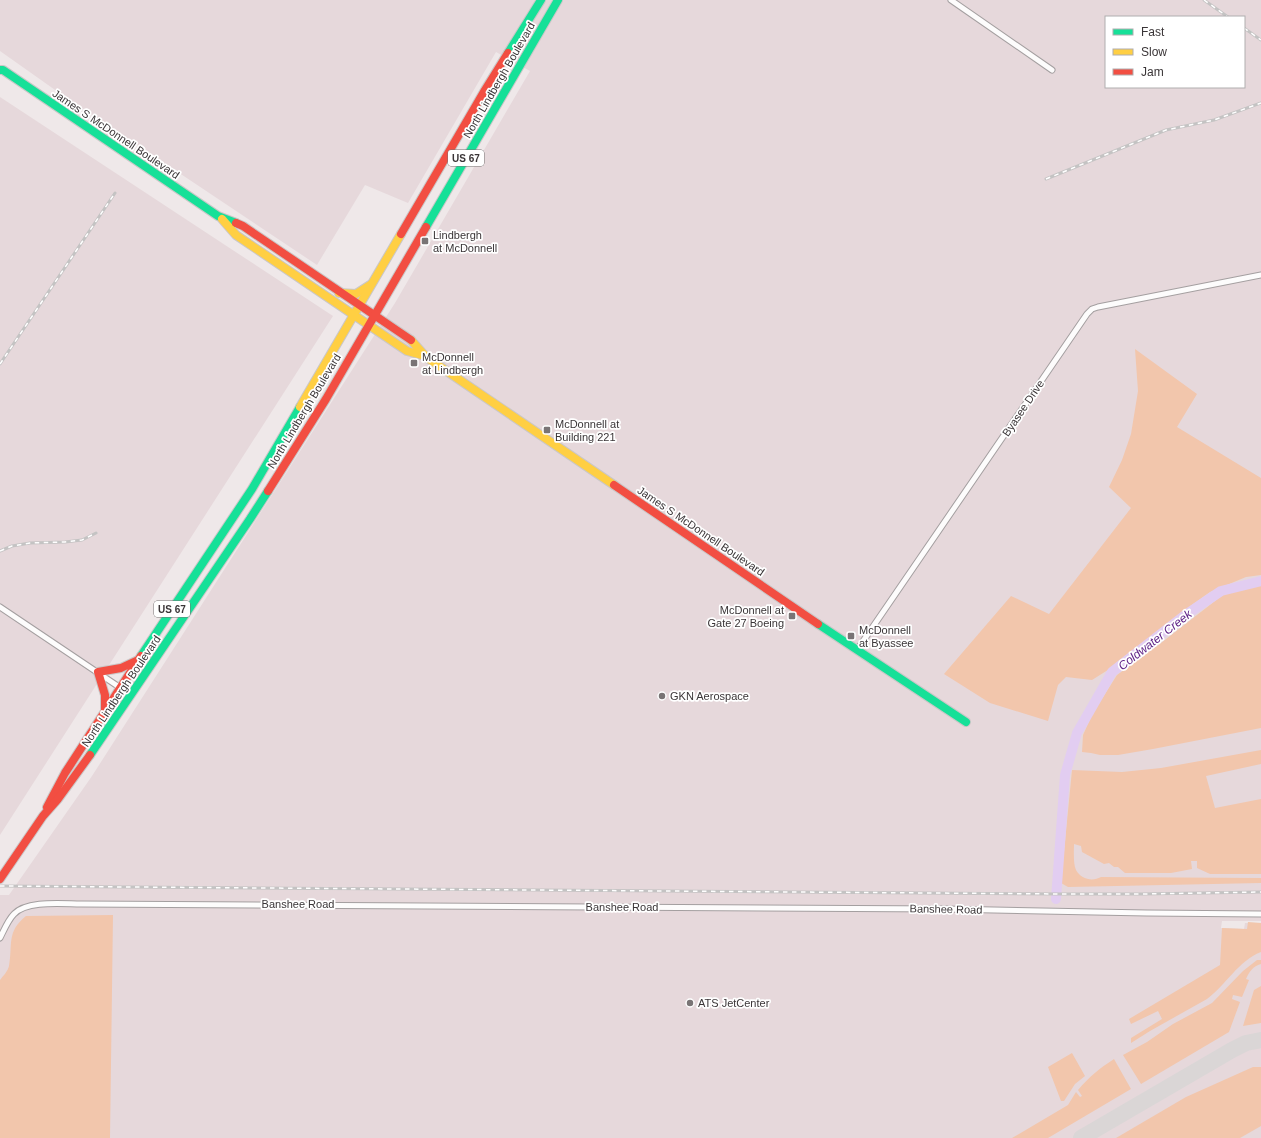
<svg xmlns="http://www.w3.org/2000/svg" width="1261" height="1138" font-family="Helvetica,sans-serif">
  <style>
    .built { fill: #e6d8db; fill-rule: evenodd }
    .green { fill: #f2c6ac }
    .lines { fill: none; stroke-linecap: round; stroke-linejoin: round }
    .river { stroke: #e2cdf1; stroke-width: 10 }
    .taxiway { stroke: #dad6d6; stroke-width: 16 }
    .street-casing { stroke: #a49fa0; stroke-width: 7 }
    .fast-casing { stroke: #cac7c7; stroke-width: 10 }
    .slow-casing { stroke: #cac7c7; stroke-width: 10 }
    .jam-casing { stroke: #cac7c7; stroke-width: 10 }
    .street { stroke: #fdfcfc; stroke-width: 5 }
    .fast { stroke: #16e098; stroke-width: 8 }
    .slow { stroke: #ffcf43; stroke-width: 8 }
    .jam { stroke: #f24e42; stroke-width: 8 }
    .rail-casing { stroke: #c4c3c3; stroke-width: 3 }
    .rail { stroke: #fff; stroke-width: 1.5; stroke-dasharray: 4.5; stroke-linecap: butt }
    .poi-dot { fill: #797475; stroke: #fff; stroke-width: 1.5 }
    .labels { text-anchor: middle; stroke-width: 3.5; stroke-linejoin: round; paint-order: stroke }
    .shield { fill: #fff; stroke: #757273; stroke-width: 1 }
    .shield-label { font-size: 10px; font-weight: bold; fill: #3a3537 }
    .street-label { font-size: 11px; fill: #3a3537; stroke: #fff }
    .poi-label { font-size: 11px; fill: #3a3537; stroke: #fff; text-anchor: start }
    .water-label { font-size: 12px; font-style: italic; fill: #5f2387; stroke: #fff }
  </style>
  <rect width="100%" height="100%" fill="#efe8e9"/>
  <!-- built -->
  <g class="built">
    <path d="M0 0H1261V921H1222L1221 928 1244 929 1245 923H1261V1138H0V895H9L92 776 395 303 530 71 496 52 408 203 365 185 317 265 58 92 0 51ZM1106 17H1244V87H1106Z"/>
    <path d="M0 97 333 316 0 835Z"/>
  </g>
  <!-- green -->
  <g class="green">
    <path d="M1135 349 1197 394 1177 427 1261 478V575L1246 577 1210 592 1189 607 1111 668 1092 680 1066 677 1058 685 1048 721 990 703 944 674 1011 596 1049 614 1131 508 1109 487 1122 460 1131 434 1138 391Z"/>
    <path d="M1261 584V728L1153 749 1118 755H1100L1091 753 1082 752 1083 735 1093 713 1117 675 1161 643 1224 594Z"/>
    <path d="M1261 750V764L1206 776 1215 808 1261 799V874H1210L1197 868V861H1191L1192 869 1171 873H1125L1118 867H1114L1109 863 1104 864 1082 852 1081 846 1074 844C1074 851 1073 863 1076 870 1081 879 1092 882 1101 877L1261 878V883L1068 887 1061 883 1072 770 1122 772 1161 768Z"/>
    <path d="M113 915 110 1138H0V980C3 976 8 971 9 966 13 945 6 932 26 916Z"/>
    <path d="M1248 922 1261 923V952C1238 961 1226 985 1207 999L1150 1031 1131 1043V1038L1162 1019 1158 1011 1131 1024 1129 1019 1220 965 1222 928 1247 929Z"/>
    <path d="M1257 960H1261V964C1253 966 1249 972 1246 979L1249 980 1242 997 1233 995 1232 999 1240 1002 1229 1032 1141 1084 1123 1055 1147 1042 1173 1024 1212 1003 1243 971Z"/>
    <path d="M1261 986V1023L1243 1026 1254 990Z"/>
    <path d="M1072 1053 1085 1076 1075 1084 1064 1101H1061L1048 1067Z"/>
    <path d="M1114 1059 1131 1089 1048 1138H1012L1068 1105 1076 1092 1080 1097 1082 1096 1078 1090C1089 1077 1100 1068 1114 1059Z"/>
    <path d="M1253 1067H1261V1126L1240 1138H1116L1186 1097Z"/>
  </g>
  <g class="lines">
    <!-- river -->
    <path class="river" d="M1056 899 1065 775 1077 733 1112 672 1184 616 1221 591 1261 581"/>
    <!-- taxiway -->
    <path class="taxiway" d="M1081 1138 1232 1050 1246 1043 1261 1040"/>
    <defs>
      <g id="street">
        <path d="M951 0 1052 70"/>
        <path d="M0 607 131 695"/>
        <path d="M857 650 1087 314 1092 309 1098 307 1261 275"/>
        <path d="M0 938C4 930 8 920 14 914 27 900 63 904 81 904L945 909 1147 913 1261 914"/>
      </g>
      <g id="fast">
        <path d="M508 53 541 0"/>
        <path d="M0 70H3L218 216 236 223"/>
        <path d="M426 227 558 0"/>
        <path d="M818 624 966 722"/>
        <path d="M141 656 252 489 300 407"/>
        <path d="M90 755 250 519 268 491"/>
      </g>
      <g id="slow">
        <path d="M222 219 236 235 407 351 425 356"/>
        <path d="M339 293 356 294 370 285"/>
        <path d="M411 340 426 357 614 485"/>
        <path d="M300 407 401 234"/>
      </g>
      <g id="jam">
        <path d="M236 223 243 226 411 340"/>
        <path d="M401 234 485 90 508 53"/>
        <path d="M614 485 818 624"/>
        <path d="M268 491 326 399 426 227"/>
        <path d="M105 710V695L98 672 121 668 138 660"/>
        <path d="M47 807 65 773 141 656"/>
        <path d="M0 879 43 816 58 799 90 755"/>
      </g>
    </defs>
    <!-- street casing -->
    <use href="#street" class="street-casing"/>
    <!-- fast casing -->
    <use href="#fast" class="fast-casing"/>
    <!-- slow casing -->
    <use href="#slow" class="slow-casing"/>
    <!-- jam casing -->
    <use href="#jam" class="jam-casing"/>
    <!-- street -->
    <use href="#street" class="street"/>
    <!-- fast -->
    <use href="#fast" class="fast"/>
    <!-- slow -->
    <use href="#slow" class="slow"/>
    <!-- jam -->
    <use href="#jam" class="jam"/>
    <defs>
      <g id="rail">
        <path d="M1204 0 1228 17"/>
        <path d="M1244 28 1261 40"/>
        <path d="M1046 179 1166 130 1214 120 1261 103"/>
        <path d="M0 364 115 193"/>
        <path d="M0 551 12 546 30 543 65 542 82 540 96 533"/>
        <path d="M0 886 1063 894H1142L1261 892"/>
      </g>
    </defs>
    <!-- rail casing -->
    <use href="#rail" class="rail-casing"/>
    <!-- rail -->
    <use href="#rail" class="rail"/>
  </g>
  <!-- markers -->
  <g class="poi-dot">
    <rect x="421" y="237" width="8" height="8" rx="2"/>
    <rect x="410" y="359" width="8" height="8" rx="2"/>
    <rect x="543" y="426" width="8" height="8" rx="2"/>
    <rect x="788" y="612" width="8" height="8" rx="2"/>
    <rect x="847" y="632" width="8" height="8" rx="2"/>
    <circle cx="662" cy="696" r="4"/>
    <circle cx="690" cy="1003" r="4"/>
  </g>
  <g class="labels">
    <!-- shield labels -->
    <g class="shield">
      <rect x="448" y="150" width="36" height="16" rx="3"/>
      <rect x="154" y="601" width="36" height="16" rx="3"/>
    </g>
    <g class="shield-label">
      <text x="466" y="162">US 67</text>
      <text x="172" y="613">US 67</text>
    </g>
    <!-- street labels -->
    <g class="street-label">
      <text transform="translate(499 80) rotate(-60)" y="4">North Lindbergh Boulevard</text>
      <text transform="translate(116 134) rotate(34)" y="4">James S McDonnell Boulevard</text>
      <text transform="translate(1023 408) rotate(-56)" y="4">Byasee Drive</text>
      <text transform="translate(304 411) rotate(-59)" y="4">North Lindbergh Boulevard</text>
      <text transform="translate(701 531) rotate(34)" y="4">James S McDonnell Boulevard</text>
      <text transform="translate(121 691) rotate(-56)" y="4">North Lindbergh Boulevard</text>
      <text x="298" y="908">Banshee Road</text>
      <text x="622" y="911">Banshee Road</text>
      <text transform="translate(946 909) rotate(1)" y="4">Banshee Road</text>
    </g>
    <!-- poi labels -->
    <g class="poi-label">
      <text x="433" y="239">Lindbergh<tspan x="433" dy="13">at McDonnell</tspan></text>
      <text x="422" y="361">McDonnell<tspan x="422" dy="13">at Lindbergh</tspan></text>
      <text x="555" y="428">McDonnell at<tspan x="555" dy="13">Building 221</tspan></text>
      <text x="784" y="614" text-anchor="end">McDonnell at<tspan x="784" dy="13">Gate 27 Boeing</tspan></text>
      <text x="859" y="634">McDonnell<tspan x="859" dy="13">at Byassee</tspan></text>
      <text x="670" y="700">GKN Aerospace</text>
      <text x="698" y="1007">ATS JetCenter</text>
    </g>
    <!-- water labels -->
    <g class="water-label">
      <text transform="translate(1155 640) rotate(-38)" y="4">Coldwater Creek</text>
    </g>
  </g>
  <!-- legend -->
  <rect x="1105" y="16" width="140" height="72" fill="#ffffff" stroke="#b0aeaf"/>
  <rect x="1113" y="29" width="20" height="6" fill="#16e098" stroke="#b0aeaf"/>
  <text x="1141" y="36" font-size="12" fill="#3a3537">Fast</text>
  <rect x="1113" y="49" width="20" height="6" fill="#ffcf43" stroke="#b0aeaf"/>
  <text x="1141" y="56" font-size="12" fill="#3a3537">Slow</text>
  <rect x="1113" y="69" width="20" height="6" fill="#f24e42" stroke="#b0aeaf"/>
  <text x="1141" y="76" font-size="12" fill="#3a3537">Jam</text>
</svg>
